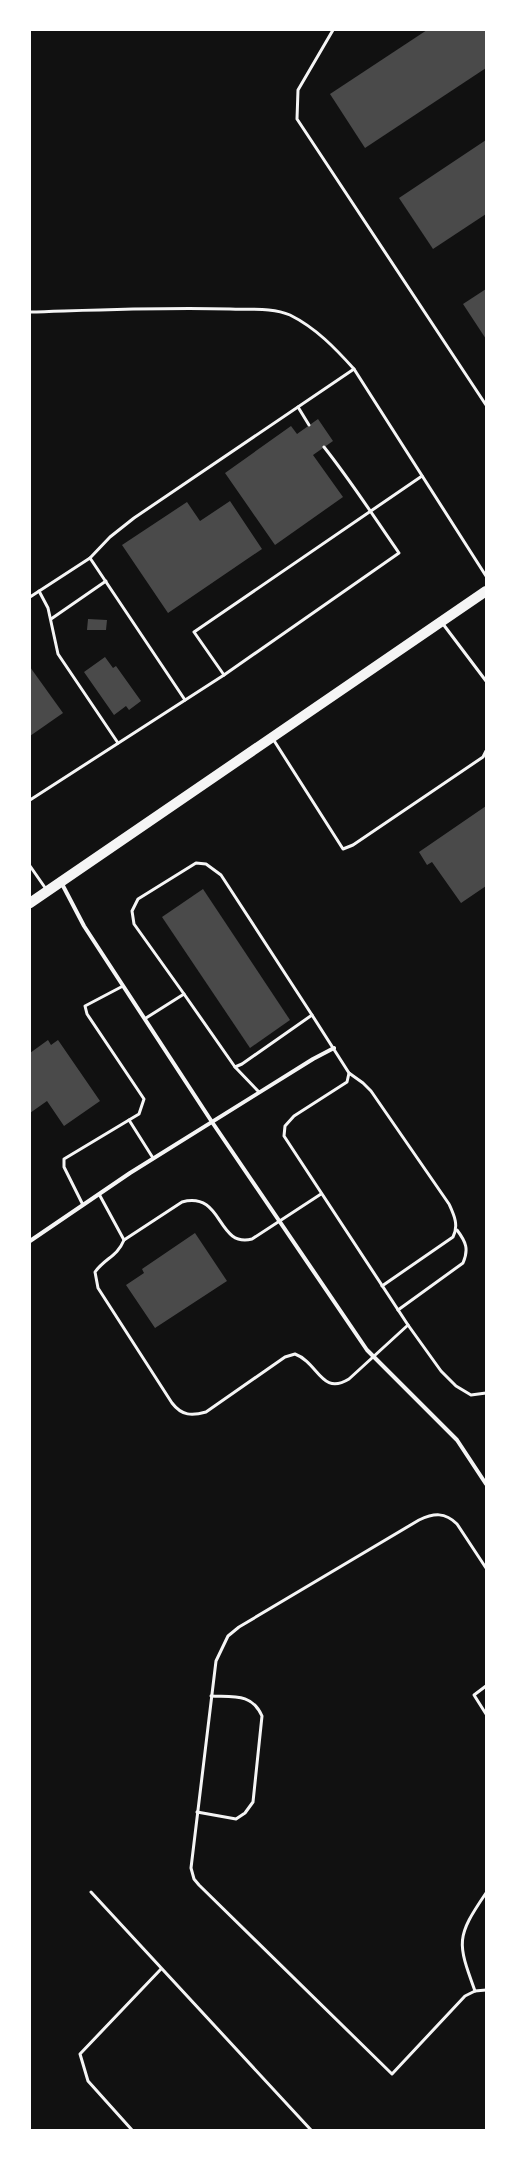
<svg xmlns="http://www.w3.org/2000/svg" width="516" height="2160" font-family="'Exo 2',sans-serif">
  <style>
    .building { fill: #4a4a4a }
    .lines { fill: none; stroke-linecap: round; stroke-linejoin: round }
    .service { stroke: #f5f5f5; stroke-width: 3 }
    .minor { stroke: #f5f5f5; stroke-width: 4 }
    .primary { stroke: #f5f5f5; stroke-width: 10 }
  </style>
  <rect width="100%" height="100%" fill="#111"/>
  <!-- building -->
  <g class="building">
    <path d="M427 30H486V68L365 148 330 94Z"/>
    <path d="M486 140V214L433 249 399 198Z"/>
    <path d="M486 289V339L463 304Z"/>
    <path d="M318 419 333 441 313 455 343 497 275 545 225 473 291 426 297 434Z"/>
    <path d="M230 501 262 549 168 613 122 545 187 502 200 521Z"/>
    <path d="M88 619 107 620 106 630H87Z"/>
    <path d="M105 657 113 668 116 666 141 701 129 710 126 706 114 715 84 672Z"/>
    <path d="M30 667 63 713 30 736Z"/>
    <path d="M486 806V886L461 903 432 862 427 865 419 852Z"/>
    <path d="M203 889 290 1020 250 1048 162 917Z"/>
    <path d="M48 1040 51 1045 58 1040 100 1101 64 1126 47 1101 30 1113V1053Z"/>
    <path d="M195 1233 227 1281 155 1328 126 1285 144 1273 142 1269Z"/>
  </g>
  <g class="lines">
    <!-- service -->
    <g class="service">
      <path d="M333 30 298 90 297 119 486 405"/>
      <path d="M30 312C97 310 163 307 230 309 249 310 272 307 290 315 316 328 335 348 354 369L486 576"/>
      <path d="M298 407 309 425"/>
      <path d="M324 447C351 481 374 517 399 553L224 675 194 632 422 476"/>
      <path d="M90 558 110 537 134 518 354 369"/>
      <path d="M39 591 48 608 58 654 118 743"/>
      <path d="M30 597 90 558 185 700"/>
      <path d="M51 619 106 581"/>
      <path d="M443 624 486 681"/>
      <path d="M273 739 343 849 353 845 483 757 486 751"/>
      <path d="M30 800 224 675"/>
      <path d="M30 866 46 889"/>
      <path d="M123 986 85 1006 87 1014 144 1099 139 1114 129 1120 153 1158"/>
      <path d="M184 994 134 924 132 911 138 899 196 863 206 864 221 875 312 1015"/>
      <path d="M146 1018 184 994 235 1067 242 1064 312 1015 349 1073 347 1082 294 1116 285 1126 284 1136 408 1325 441 1371 456 1386 471 1395 486 1393"/>
      <path d="M235 1067 259 1092"/>
      <path d="M349 1073 363 1083 371 1091 449 1204C454 1215 459 1225 453 1237L382 1286"/>
      <path d="M99 1194 124 1240C117 1257 105 1258 95 1272L98 1288 172 1403C182 1416 192 1416 206 1412L285 1357 295 1354C319 1363 321 1396 349 1379L408 1325"/>
      <path d="M83 1205 64 1167V1159L129 1120"/>
      <path d="M124 1240 182 1202C224 1191 216 1248 252 1239L321 1194"/>
      <path d="M398 1310 463 1263C469 1249 466 1242 457 1230"/>
      <path d="M486 1568 457 1524C445 1512 434 1513 419 1520L239 1627 228 1636 216 1661 191 1868 194 1879 199 1885 392 2074 465 1996 475 1991 486 1990"/>
      <path d="M486 1686 474 1695 486 1714"/>
      <path d="M197 1812 236 1819 245 1813 253 1802 262 1716C252 1693 233 1697 211 1696"/>
      <path d="M91 1892 311 2130"/>
      <path d="M475 1991C457 1942 456 1937 486 1893"/>
      <path d="M132 2130 88 2081 80 2054 161 1969"/>
    </g>
    <!-- minor -->
    <g class="minor">
      <path d="M61 882 84 926 212 1122 367 1350 457 1440 486 1484"/>
      <path d="M30 1241 130 1173 313 1059 334 1048"/>
    </g>
    <!-- primary -->
    <path class="primary" d="M30 903 486 591"/>
  </g>
  <!-- border -->
  <rect width="516" height="2160" fill="none" stroke="#ffffff" stroke-width="62"/>
</svg>
